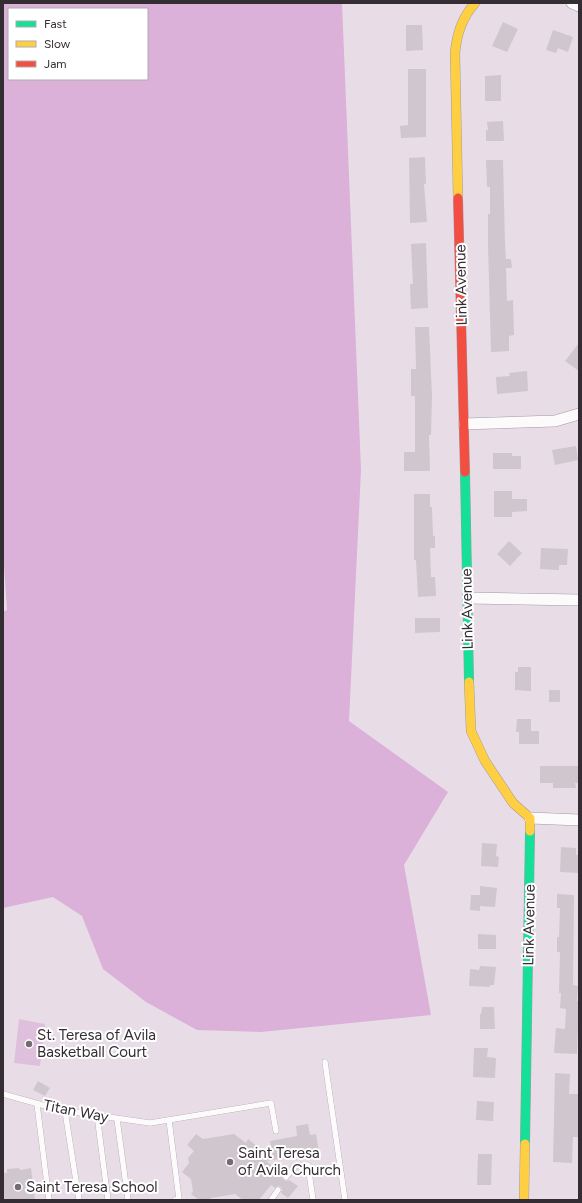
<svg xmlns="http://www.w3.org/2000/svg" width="582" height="1203" font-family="Figtree,sans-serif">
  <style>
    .green { fill: #dec0dc }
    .forest { fill: #dbb1d9; fill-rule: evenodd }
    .building { fill: #cfc6ce }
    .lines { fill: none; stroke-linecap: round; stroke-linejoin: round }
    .lane-casing { stroke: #a39aa2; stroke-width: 6 }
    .street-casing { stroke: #a39aa2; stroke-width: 12 }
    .fast-casing { stroke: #a39aa2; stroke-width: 10 }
    .slow-casing { stroke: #a39aa2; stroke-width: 10 }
    .jam-casing { stroke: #a39aa2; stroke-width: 10 }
    .lane { stroke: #fcfafb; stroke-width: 5.5 }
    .street { stroke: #fcfafb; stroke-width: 11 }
    .fast { stroke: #16e098; stroke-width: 9 }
    .slow { stroke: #ffcf43; stroke-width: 9 }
    .jam { stroke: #f24e42; stroke-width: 9 }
    .poi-dot { fill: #746b73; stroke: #fff; stroke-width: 1.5 }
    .labels { text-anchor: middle; stroke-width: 4; stroke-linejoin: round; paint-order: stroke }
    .street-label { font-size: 15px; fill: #352d34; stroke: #fff }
    .poi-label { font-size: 15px; fill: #352d34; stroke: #fff; text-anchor: start }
  </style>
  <rect width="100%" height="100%" fill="#e8dde7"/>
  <!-- green -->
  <path class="green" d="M19 1019 45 1024 40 1066 14 1063Z"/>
  <!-- forest -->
  <path class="forest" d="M3 3H342L361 470 349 721 448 792 404 865 431 1015 261 1032 197 1030 146 1002 103 969 82 916 53 897 3 908V612L7 610 3 549ZM9 9H147V79H9Z"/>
  <!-- building -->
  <g class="building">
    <path d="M503 22 518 29 507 52 492 46Z"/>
    <path d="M406 25H422L423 50 406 51Z"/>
    <path d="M553 30 573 37 568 52 558 48 556 53 546 50Z"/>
    <path d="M408 69H426V137L401 138 400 126 408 125Z"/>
    <path d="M501 75V101H485V76Z"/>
    <path d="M503 121 504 141H486V130H488L487 122Z"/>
    <path d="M425 157 426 184H424L427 222 410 223 409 158Z"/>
    <path d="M486 160H503L505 244 506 259H511L512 268H506L507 301 513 300 514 335 509 336V351L491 352 488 245V214H490V187H487Z"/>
    <path d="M426 243 428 308 411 309 410 284H413L411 244Z"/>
    <path d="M415 327H429L432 396 431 435H429L430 471H404V452H415V396H411V369H416Z"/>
    <path d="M579 343V371L565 361Z"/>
    <path d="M527 371 528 391 497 394 496 377 510 376 509 373Z"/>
    <path d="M576 446 578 460 555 465 552 450Z"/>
    <path d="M493 453H512V456H521V469H493Z"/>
    <path d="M494 491H512V499H527V511L512 512V517H494Z"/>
    <path d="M414 494H430V507H432L433 536H435V548H430L431 577H435L436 596 418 597 416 560H414Z"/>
    <path d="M509 541 522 553 510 566 497 554Z"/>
    <path d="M541 548 568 549 567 565H559V570L540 569Z"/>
    <path d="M415 618H440V632L415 633Z"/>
    <path d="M518 667H531V691L515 690V672H518Z"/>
    <rect x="549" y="690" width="11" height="12"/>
    <path d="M517 719H531V731H539V744H519V732H516Z"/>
    <path d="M540 766H579V783H575L576 788H553V783H540Z"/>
    <path d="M482 843 497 844 496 856 499 857 498 867 481 866Z"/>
    <path d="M561 847 576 848V855H579V873L560 872Z"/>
    <path d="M480 886 497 888 495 907 480 906V911L470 910 471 895H480Z"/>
    <path d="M557 894 574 895 573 985 578 986 577 1001H579L577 1054 554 1053 556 1028 565 1029 566 1009 560 1008 561 993H559L560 952H557V937H559L560 908H557Z"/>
    <path d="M478 934 496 935V949H478Z"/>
    <path d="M480 966 496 967 494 985H490V987L469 986 470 969 479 970Z"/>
    <path d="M482 1007H494L495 1029H480V1014H481Z"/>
    <path d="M474 1048H488L487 1057 496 1058 495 1078 473 1077Z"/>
    <path d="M555 1073 570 1074 569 1094H579L578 1137H573L572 1163 553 1162Z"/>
    <path d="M38 1081 50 1088 45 1096 33 1090Z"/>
    <path d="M477 1101 494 1102 493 1121 476 1120Z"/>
    <path d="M308 1124 310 1135 316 1134 319 1153 266 1161 283 1174 282 1178 284 1180 287 1181 289 1180 298 1186 288 1198 281 1193 282 1190 281 1187 278 1186 275 1188 271 1185 259 1200H243L235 1194 211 1198 210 1200H199L191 1194 193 1191 191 1179 182 1172 189 1163 188 1158 194 1151 187 1145 196 1134 203 1139 234 1134 246 1143 248 1139 273 1159 270 1141 297 1136 296 1126Z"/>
    <path d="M478 1154H492L491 1185H477Z"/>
    <path d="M19 1168 20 1170 31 1168 35 1200H3V1173H7V1169Z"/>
  </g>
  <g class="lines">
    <defs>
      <g id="lane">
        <path d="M325 1062 345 1200"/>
        <path d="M3 1094 60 1110 150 1123 271 1103 276 1131"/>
        <path d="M37 1104 49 1200"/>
        <path d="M65 1111 79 1200"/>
        <path d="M97 1115 108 1200"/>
        <path d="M117 1119 128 1200"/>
        <path d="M169 1120 179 1199 175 1200"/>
        <path d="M286 1177 295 1166 308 1165 313 1200"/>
        <path d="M271 1200 278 1190"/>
      </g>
      <g id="street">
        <path d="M572 3 579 6"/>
        <path d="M464 424 555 421 579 414"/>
        <path d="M468 598 579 600"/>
        <path d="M530 818 579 820"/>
      </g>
      <g id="fast">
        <path d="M465 472 469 682"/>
        <path d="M525 1144 530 831"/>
      </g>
      <g id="slow">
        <path d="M458 198 455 53C457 33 462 18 475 3"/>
        <path d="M469 682 471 731 485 761 513 803 530 818V831"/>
        <path d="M524 1200 525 1144"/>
      </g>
      <path id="jam" d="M458 198 465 472"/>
    </defs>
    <!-- lane casing -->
    <use href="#lane" class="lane-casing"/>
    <!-- street casing -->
    <use href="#street" class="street-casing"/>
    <!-- fast casing -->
    <use href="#fast" class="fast-casing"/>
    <!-- slow casing -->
    <use href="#slow" class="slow-casing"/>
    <!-- jam casing -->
    <use href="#jam" class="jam-casing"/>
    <!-- lane -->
    <use href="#lane" class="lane"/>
    <!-- street -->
    <use href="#street" class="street"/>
    <!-- fast -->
    <use href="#fast" class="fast"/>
    <!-- slow -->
    <use href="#slow" class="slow"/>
    <!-- jam -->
    <use href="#jam" class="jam"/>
  </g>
  <!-- markers -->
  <g class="poi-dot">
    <circle cx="29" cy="1044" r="4"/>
    <circle cx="230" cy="1162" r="4"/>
    <circle cx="18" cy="1187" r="4"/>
  </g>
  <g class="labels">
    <!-- street labels -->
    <g class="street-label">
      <text transform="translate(461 285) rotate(-91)" y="5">Link Avenue</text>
      <text transform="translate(467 609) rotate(-91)" y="5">Link Avenue</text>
      <text transform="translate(529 925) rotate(-89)" y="5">Link Avenue</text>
      <text transform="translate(76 1111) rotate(11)" y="5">Titan Way</text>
    </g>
    <!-- poi labels -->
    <g class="poi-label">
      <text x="37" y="1040">St. Teresa of Avila<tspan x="37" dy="17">Basketball Court</tspan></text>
      <text x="238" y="1158">Saint Teresa<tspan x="238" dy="17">of Avila Church</tspan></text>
      <text x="26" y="1192">Saint Teresa School</text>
    </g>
  </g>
  <!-- border -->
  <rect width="582" height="1203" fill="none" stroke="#352d34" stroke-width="8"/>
  <!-- legend -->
  <rect x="8" y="8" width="140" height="72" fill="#ffffff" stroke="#aeabae"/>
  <rect x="16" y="21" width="20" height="6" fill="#16e098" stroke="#aeabae"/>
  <text x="44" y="28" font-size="12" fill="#352d34">Fast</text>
  <rect x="16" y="41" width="20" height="6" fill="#ffcf43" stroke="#aeabae"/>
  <text x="44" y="48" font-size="12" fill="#352d34">Slow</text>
  <rect x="16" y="61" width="20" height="6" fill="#f24e42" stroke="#aeabae"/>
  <text x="44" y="68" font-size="12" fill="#352d34">Jam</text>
</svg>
